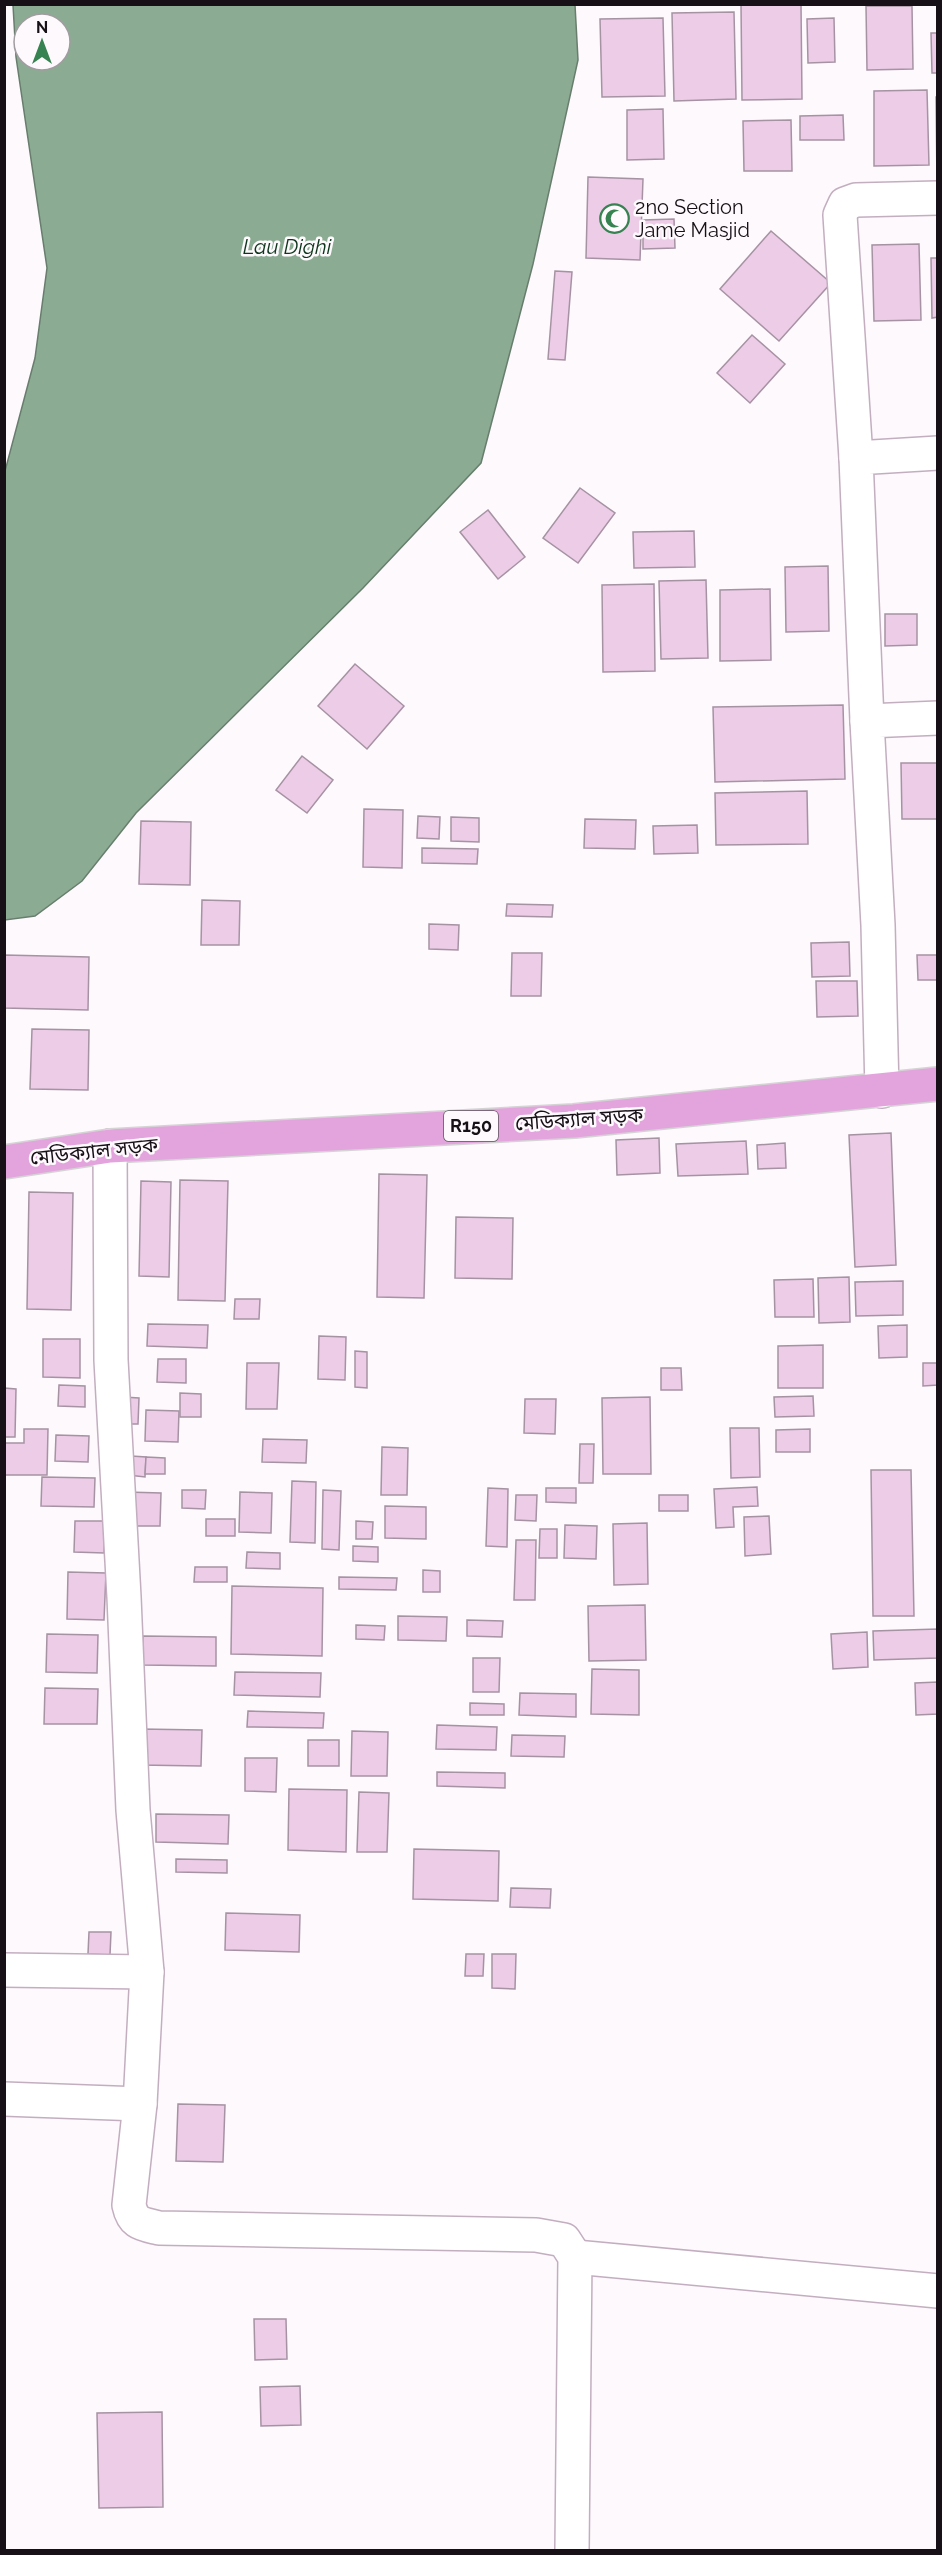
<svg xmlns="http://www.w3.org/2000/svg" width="942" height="2555" font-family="Raleway,'Noto Sans Bengali',sans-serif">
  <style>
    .water { fill: #8bac93; stroke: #687d6e; stroke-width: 1.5; fill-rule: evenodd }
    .building { fill: #eccce7; stroke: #a692a3; stroke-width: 1.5 }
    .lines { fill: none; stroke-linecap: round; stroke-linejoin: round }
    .minor-casing { stroke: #c3aec0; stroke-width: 36 }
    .major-casing { stroke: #d5d4d5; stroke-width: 36 }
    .minor { stroke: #fff; stroke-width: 33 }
    .major { stroke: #e3a4dd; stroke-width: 33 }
    .labels { text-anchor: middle; stroke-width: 5; stroke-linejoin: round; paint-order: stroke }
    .shield { fill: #fdf9fc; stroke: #5c565b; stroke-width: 1.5 }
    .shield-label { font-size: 18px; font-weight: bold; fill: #171016 }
    .poi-label { font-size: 20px; fill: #171016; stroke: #fdf9fc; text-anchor: start }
    .street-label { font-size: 20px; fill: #171016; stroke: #fdf9fc }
    .water-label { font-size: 21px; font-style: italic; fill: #0c351b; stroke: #fdf9fc }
  </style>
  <rect width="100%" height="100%" fill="#fdf9fc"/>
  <!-- water -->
  <path class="water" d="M13 5H575L578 60 533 264 481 463 363 588 136 813 82 881 35 916 5 920V471L35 358 47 268 16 57ZM24 24H60V60H24Z"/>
  <!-- building -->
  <g class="building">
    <path d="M741 4H801L802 99 742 100Z"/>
    <path d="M866 6H912L913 69 867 70Z"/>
    <path d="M734 12 736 99 674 101 672 13Z"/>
    <path d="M663 18 665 96 602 97 600 19Z"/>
    <path d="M834 18 835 62 808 63 807 19Z"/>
    <path d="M931 33H938V73H932Z"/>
    <path d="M927 90 929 165 874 166V91Z"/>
    <path d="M936 97H938V184H937Z"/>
    <path d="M663 109 664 159 627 160V110Z"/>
    <path d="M843 115 844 140H800V116Z"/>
    <path d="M791 120 792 171H744L743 121Z"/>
    <path d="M588 177 643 179 640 260 586 258Z"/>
    <path d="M674 219 675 248 643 249V220Z"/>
    <path d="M771 231 831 283 779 341 720 289Z"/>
    <path d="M919 244 921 320 874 321 872 245Z"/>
    <path d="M931 258H938V317L932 318Z"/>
    <path d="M555 271 572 272 565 360 548 359Z"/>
    <path d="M752 335 785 364 750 403 717 373Z"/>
    <path d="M580 488 615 513 578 563 543 538Z"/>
    <path d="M488 510 525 557 498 579 460 532Z"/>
    <path d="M694 531 695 567 634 568 633 532Z"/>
    <path d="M828 566 829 631 786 632 785 567Z"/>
    <path d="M706 580 708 658 661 659 659 581Z"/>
    <path d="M654 584 655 671 603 672 602 585Z"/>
    <path d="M770 589 771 660 720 661V590Z"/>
    <path d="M885 614H917V645L885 646Z"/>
    <path d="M355 664 404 706 367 749 318 706Z"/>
    <path d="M843 705 845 779 715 782 713 707Z"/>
    <path d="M302 756 333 780 307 813 276 790Z"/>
    <path d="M901 763H938V819H902Z"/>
    <path d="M807 791 808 844 716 845 715 793Z"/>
    <path d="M364 809 403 810 402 868 363 867Z"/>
    <path d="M418 816 440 817 439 839 417 838Z"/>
    <path d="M451 817 479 818V842L451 841Z"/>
    <path d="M585 819 636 820 635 849 584 848Z"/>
    <path d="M141 821 191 822 190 885 139 884Z"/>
    <path d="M697 825 698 853 654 854 653 826Z"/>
    <path d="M422 848 478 849 477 864 422 863Z"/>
    <path d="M202 900 240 901 239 945H201Z"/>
    <path d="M507 904 553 905 552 917 506 916Z"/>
    <path d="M429 924 459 925 458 950 429 949Z"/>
    <path d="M849 942 850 976 812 977 811 943Z"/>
    <path d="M512 953H542L541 996H511Z"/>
    <path d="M4 955 89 957 88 1010 4 1008Z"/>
    <path d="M917 955H938V980H918Z"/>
    <path d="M816 981H857L858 1016 817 1017Z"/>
    <path d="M32 1029 89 1030 88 1090 30 1089Z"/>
    <path d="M891 1133 896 1265 855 1267 849 1135Z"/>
    <path d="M659 1138 660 1173 617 1175 616 1140Z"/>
    <path d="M746 1141 748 1174 678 1176 676 1144Z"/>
    <path d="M785 1143 786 1168 758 1169 757 1145Z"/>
    <path d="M379 1174 427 1175 424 1298 377 1297Z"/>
    <path d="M180 1180 228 1181 225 1301 178 1300Z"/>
    <path d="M141 1181 171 1182 169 1277 139 1276Z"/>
    <path d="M29 1192 73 1193 71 1310 27 1309Z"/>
    <path d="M456 1217 513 1218 512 1279 455 1278Z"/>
    <path d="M849 1277 850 1322 819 1323 818 1278Z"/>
    <path d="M813 1279 814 1317H775L774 1280Z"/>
    <path d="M903 1281V1315L856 1316 855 1282Z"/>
    <path d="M235 1299H260L259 1319H234Z"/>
    <path d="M148 1324 208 1325 207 1348 147 1346Z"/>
    <path d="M907 1325V1357L879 1358 878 1326Z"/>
    <path d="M319 1336 346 1337 345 1380 318 1379Z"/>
    <path d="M43 1339H80V1378L43 1377Z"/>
    <path d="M823 1345V1388H778V1346Z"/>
    <path d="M355 1351 367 1352V1388L355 1387Z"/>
    <path d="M158 1359H186V1383L157 1382Z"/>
    <path d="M247 1363H279L277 1409H246Z"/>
    <path d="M923 1363H938V1385L923 1386Z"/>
    <path d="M661 1368H681L682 1390H661Z"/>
    <path d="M59 1385 85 1386V1407L58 1406Z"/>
    <path d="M4 1388 16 1389 15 1437H4Z"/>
    <path d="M180 1393 201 1394V1417H180Z"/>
    <path d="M813 1396 814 1416 775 1417 774 1397Z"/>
    <path d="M123 1397 139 1398 138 1424H123Z"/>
    <path d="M650 1397 651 1474H603L602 1398Z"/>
    <path d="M525 1399H556L555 1434 524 1433Z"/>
    <path d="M146 1410 179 1411 178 1442 145 1441Z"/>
    <path d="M730 1428H759L760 1477 731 1478Z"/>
    <path d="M24 1429H48L47 1475H4V1443H24Z"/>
    <path d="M810 1429V1452H776V1430Z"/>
    <path d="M56 1435 89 1436 88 1462 55 1461Z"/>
    <path d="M263 1439 307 1440 306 1463 262 1462Z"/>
    <path d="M580 1444H594L593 1483H579Z"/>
    <path d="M382 1447 408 1448 407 1495H381Z"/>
    <path d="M131 1456 146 1457 145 1477 128 1475Z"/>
    <path d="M146 1457 165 1458V1474H145Z"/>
    <path d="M871 1470H911L914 1616H873Z"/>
    <path d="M42 1477 95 1478 94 1507 41 1506Z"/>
    <path d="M292 1481 316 1482 315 1543 290 1542Z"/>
    <path d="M757 1487 758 1506 733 1507 734 1527 716 1528 714 1489Z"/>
    <path d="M488 1488 508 1489 507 1547 486 1546Z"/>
    <path d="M546 1488H576V1503L546 1502Z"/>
    <path d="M182 1490H206L205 1509 182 1508Z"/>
    <path d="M323 1490 341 1491 339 1550 322 1549Z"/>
    <path d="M126 1492 161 1493 160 1526H125Z"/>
    <path d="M240 1492 272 1493 271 1533 239 1532Z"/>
    <path d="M516 1495H537L536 1521 515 1520Z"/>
    <rect x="659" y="1495" width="29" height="16"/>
    <path d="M385 1506 426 1507V1539L385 1538Z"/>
    <path d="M769 1516 771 1554 745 1556 744 1517Z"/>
    <rect x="206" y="1519" width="29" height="17"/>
    <path d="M75 1521H105L104 1553 74 1552Z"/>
    <path d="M356 1521 373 1522 372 1539H356Z"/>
    <path d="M647 1523 648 1584 614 1585 613 1524Z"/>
    <path d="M565 1525 597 1526 596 1559 564 1558Z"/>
    <path d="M540 1529H557V1558H539Z"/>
    <path d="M516 1540H536L535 1600H514Z"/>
    <path d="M353 1546 378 1547V1562L353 1561Z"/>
    <path d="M247 1552 280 1553V1569L246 1568Z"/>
    <path d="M195 1567H227V1582H194Z"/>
    <path d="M423 1570 440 1571V1592H423Z"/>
    <path d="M68 1572 106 1573 104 1620 67 1619Z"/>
    <path d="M339 1577 397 1578 396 1590 339 1589Z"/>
    <path d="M232 1586 323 1588 322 1656 231 1654Z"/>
    <path d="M645 1605 646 1660 589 1661 588 1606Z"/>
    <path d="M398 1616 447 1617 446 1641 398 1640Z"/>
    <path d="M467 1620 503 1621 502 1637 467 1636Z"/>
    <path d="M356 1625 385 1626 384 1640 356 1639Z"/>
    <path d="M938 1629V1658L874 1660 873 1631Z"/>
    <path d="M867 1632 868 1667 833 1669 831 1634Z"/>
    <path d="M47 1634 98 1635 97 1673 46 1672Z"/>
    <path d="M143 1636 216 1637V1666L142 1665Z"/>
    <path d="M473 1658H500L499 1692H473Z"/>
    <path d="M592 1669 639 1670V1715L591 1714Z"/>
    <path d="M235 1672 321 1673 320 1697 234 1695Z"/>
    <path d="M938 1682V1714L916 1715 915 1683Z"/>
    <path d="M45 1688 98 1689 97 1724H44Z"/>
    <path d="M520 1693 576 1694V1717L519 1715Z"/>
    <path d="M470 1703 504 1704V1715H470Z"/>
    <path d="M248 1711 324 1713 323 1728 247 1727Z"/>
    <path d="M437 1725 497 1727 496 1750 436 1749Z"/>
    <path d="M140 1729 202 1730 201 1766 139 1765Z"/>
    <path d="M352 1731 388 1732 387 1776H351Z"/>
    <path d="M512 1735 565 1736 564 1757 511 1756Z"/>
    <rect x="308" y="1740" width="31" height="26"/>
    <path d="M245 1758H277L276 1792 245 1791Z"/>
    <path d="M437 1772 505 1773V1788L437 1786Z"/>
    <path d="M289 1789 347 1790 346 1852 288 1850Z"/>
    <path d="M359 1792 389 1793 387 1852H357Z"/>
    <path d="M156 1814 229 1815 228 1844 156 1842Z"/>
    <path d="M414 1849 499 1851 498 1901 413 1899Z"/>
    <path d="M176 1859 227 1860V1873L176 1872Z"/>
    <path d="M511 1888 551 1889 550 1908 510 1907Z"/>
    <path d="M226 1913 300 1915 299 1952 225 1950Z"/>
    <path d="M89 1932H111L110 1955 88 1954Z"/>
    <path d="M466 1954H484L483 1976H465Z"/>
    <path d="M492 1954H516L515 1989 492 1988Z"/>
    <path d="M178 2104 225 2105 223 2162 176 2161Z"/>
    <path d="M254 2319H286L287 2359 255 2360Z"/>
    <path d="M300 2386 301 2425 261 2426 260 2387Z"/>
    <path d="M162 2412 163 2507 99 2508 97 2413Z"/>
  </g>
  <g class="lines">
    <defs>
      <g id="minor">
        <path d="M856 458 840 215 845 204 856 200 938 198"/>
        <path d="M867 721 856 458 938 453"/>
        <path d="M882 1091 878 925 867 721 938 718"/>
        <path d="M110 1146 111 1360 124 1597 133 1810 147 1972 140 2104 129 2205C133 2224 142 2224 159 2228L536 2235 564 2240 575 2257 572 2550"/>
        <path d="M4 1970 147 1972"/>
        <path d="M4 2099 140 2104"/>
        <path d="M575 2257 938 2291"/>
      </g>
      <path id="major" d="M4 1162 110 1146 574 1121 938 1084"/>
    </defs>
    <!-- minor casing -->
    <use href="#minor" class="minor-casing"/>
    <!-- major casing -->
    <use href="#major" class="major-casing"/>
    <!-- minor -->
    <use href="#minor" class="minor"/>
    <!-- major -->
    <use href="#major" class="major"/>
  </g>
  <!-- icons -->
  <defs>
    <symbol id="mosque-ring" viewBox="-11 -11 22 22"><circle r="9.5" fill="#fdf9fc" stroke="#368250" stroke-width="1.5"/><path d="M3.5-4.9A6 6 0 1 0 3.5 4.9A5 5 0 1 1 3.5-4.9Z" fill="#368250"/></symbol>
  </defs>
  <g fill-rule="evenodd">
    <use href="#mosque-ring" x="598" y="202" width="33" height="33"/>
  </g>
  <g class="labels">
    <!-- shield labels -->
    <rect class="shield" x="444" y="1111" width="54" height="30" rx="4.5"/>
    <g class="shield-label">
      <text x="471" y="1132">R150</text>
    </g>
    <!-- poi labels -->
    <g class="poi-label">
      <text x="635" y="214">2no Section<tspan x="635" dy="23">Jame Masjid</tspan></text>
    </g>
    <!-- street labels -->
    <g class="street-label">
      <text transform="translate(579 1119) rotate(-4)" y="7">মেডিক্যাল সড়ক</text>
      <text transform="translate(94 1151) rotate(-6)" y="7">মেডিক্যাল সড়ক</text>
    </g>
    <!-- water labels -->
    <g class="water-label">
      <text x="287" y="254">Lau Dighi</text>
    </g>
  </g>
  <!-- border -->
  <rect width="942" height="2555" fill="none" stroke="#171016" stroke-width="12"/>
  <!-- north arrow -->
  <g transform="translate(42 42)"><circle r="28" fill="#fdf9fc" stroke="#a19ca0" stroke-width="1.5"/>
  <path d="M0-4.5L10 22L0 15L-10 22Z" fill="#368250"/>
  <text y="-9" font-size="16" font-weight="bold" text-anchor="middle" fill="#171016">N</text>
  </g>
</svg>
